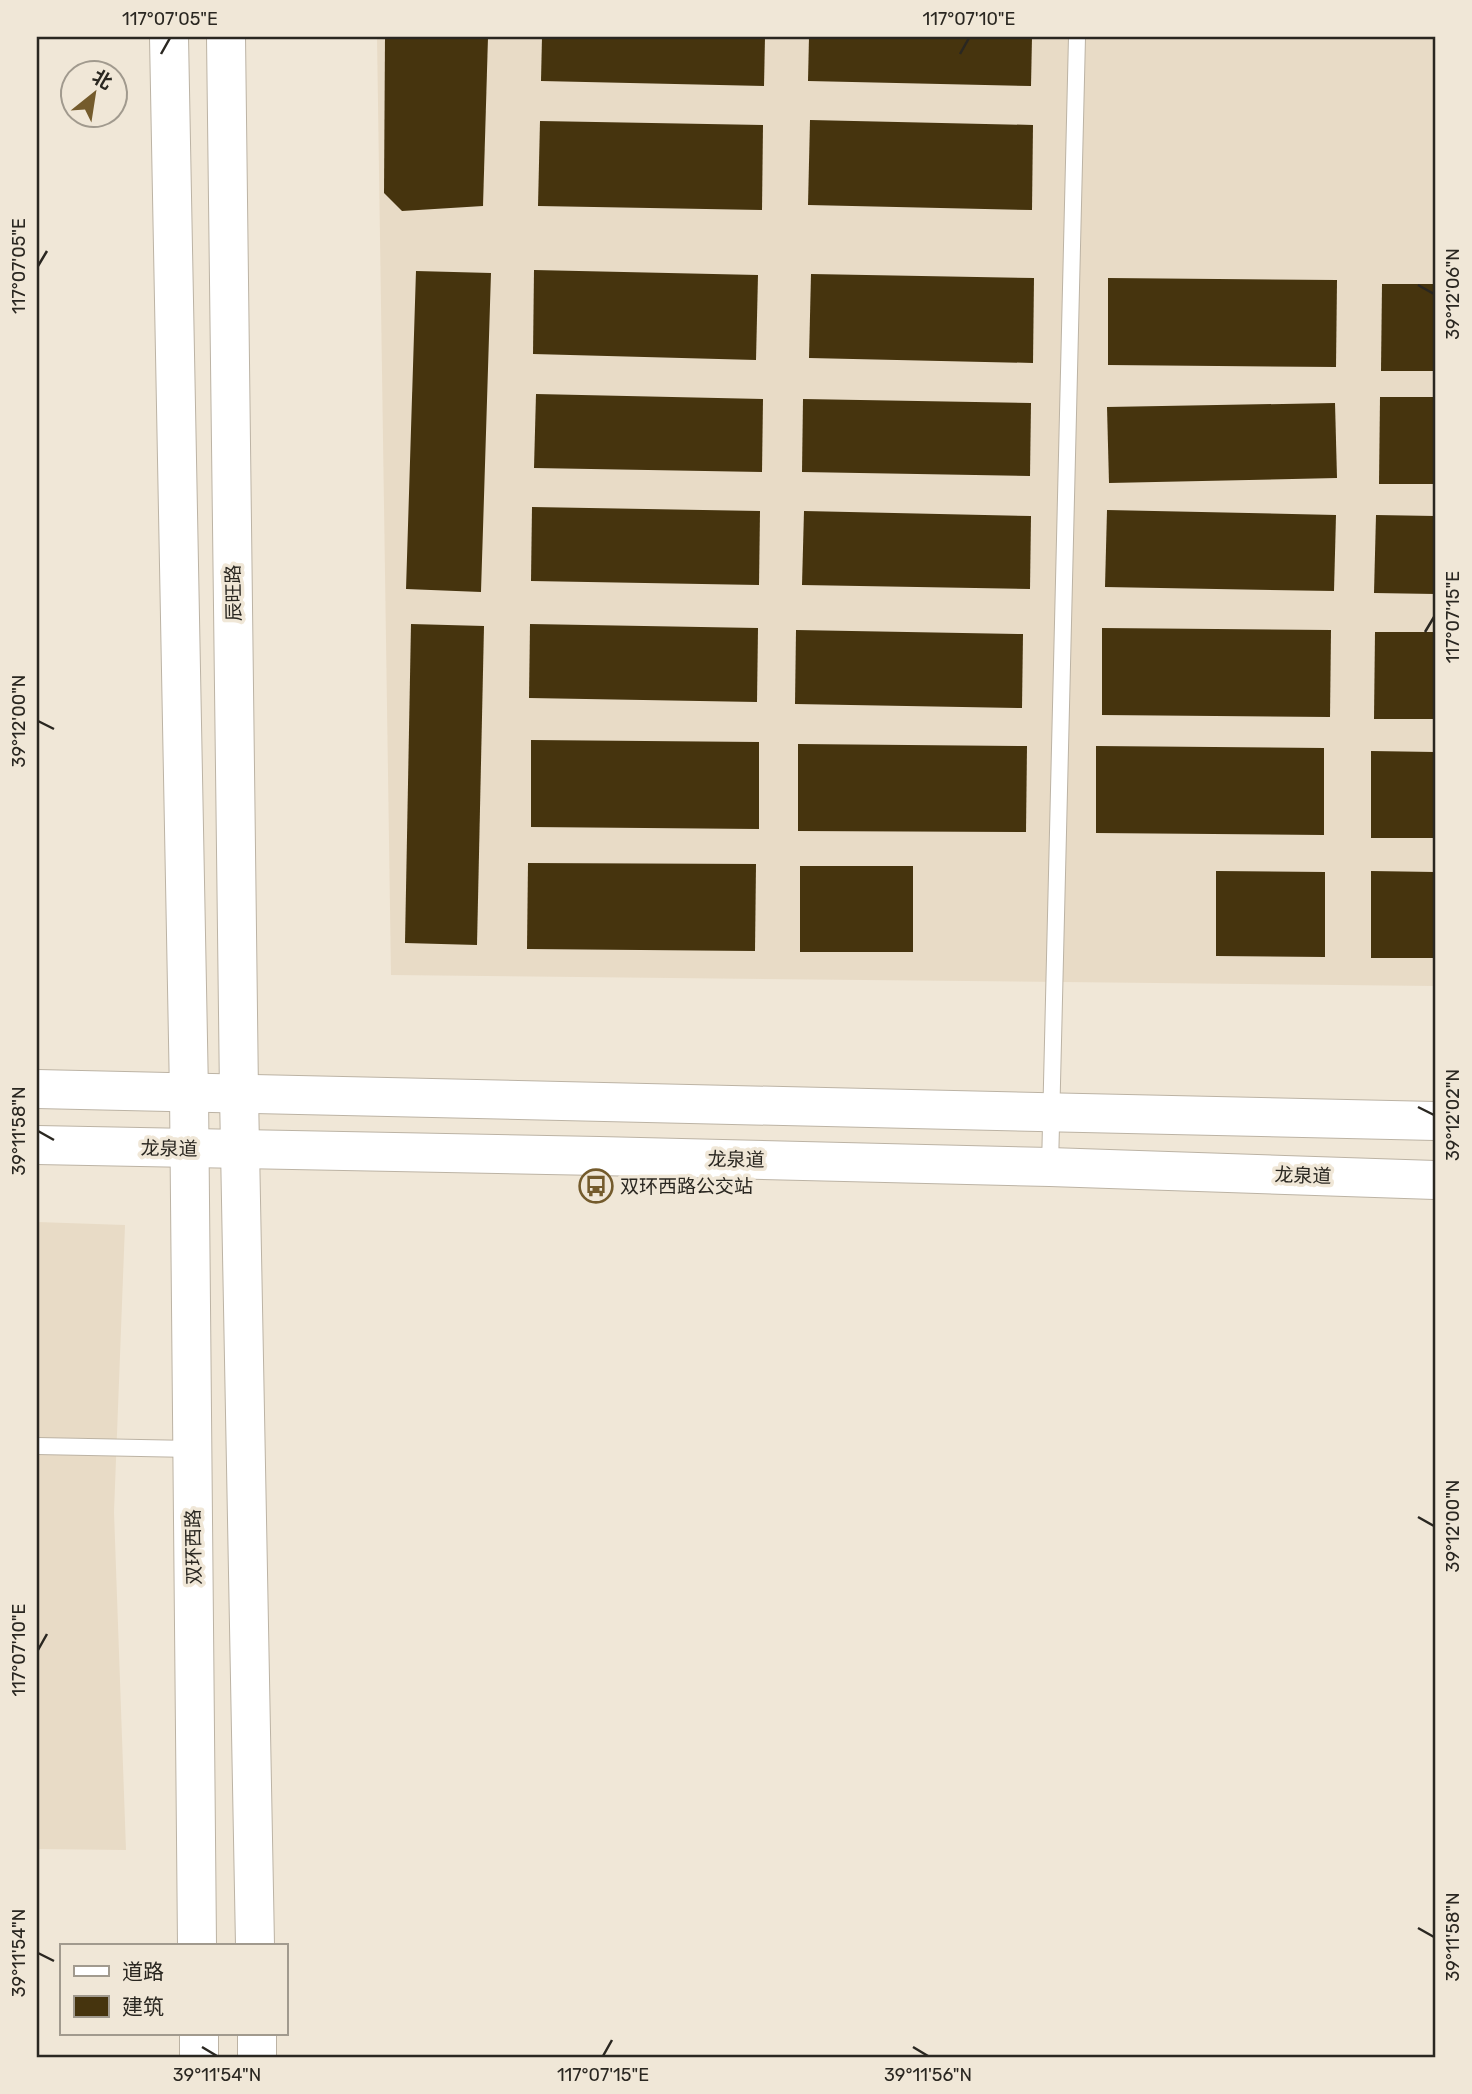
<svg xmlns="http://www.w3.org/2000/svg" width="1472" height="2094" font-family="Rubik,'Noto Sans SC',sans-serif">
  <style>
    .built { fill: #e8dbc6 }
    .building { fill: #46340e }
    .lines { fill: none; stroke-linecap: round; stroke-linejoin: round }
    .lane-casing { stroke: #bcb3a4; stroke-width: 18 }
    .secondary-casing { stroke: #bcb3a4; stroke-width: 40 }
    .lane { stroke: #fff; stroke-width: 16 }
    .secondary { stroke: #fff; stroke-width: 38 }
    .ticks { fill: none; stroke: #2a2721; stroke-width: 2.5 }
    .labels { text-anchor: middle; stroke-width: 7; stroke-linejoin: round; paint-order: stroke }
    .street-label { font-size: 19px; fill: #2a2721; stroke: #f0e7d7 }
    .poi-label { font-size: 19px; fill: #2a2721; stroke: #f0e7d7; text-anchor: start }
    .neatline { fill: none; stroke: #2a2721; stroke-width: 2.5 }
    .ticks-label { font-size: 18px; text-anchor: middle; fill: #2a2721 }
  </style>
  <rect width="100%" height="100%" fill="#f0e7d7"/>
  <!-- built -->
  <g class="built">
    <path d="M377 37H1435V986L391 975Z"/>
    <path d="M37 1222 125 1225 114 1512 126 1850 37 1849Z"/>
  </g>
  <!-- building -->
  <g class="building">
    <path d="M385 37H488L483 206 402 211 384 193Z"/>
    <path d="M542 37H765L764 86 541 81Z"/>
    <path d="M809 37H1032L1031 86 808 81Z"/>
    <path d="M810 120 1033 125 1032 210 808 205Z"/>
    <path d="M540 121 763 125 762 210 538 206Z"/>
    <path d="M534 270 758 275 756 360 533 354Z"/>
    <path d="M416 271 491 273 481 592 406 589Z"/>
    <path d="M811 274 1034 278 1033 363 809 358Z"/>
    <path d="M1108 278 1337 280 1336 367 1108 365Z"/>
    <path d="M1382 284H1435V371H1381Z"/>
    <path d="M536 394 763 399 762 472 534 468Z"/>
    <path d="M1380 397H1435V484H1379Z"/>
    <path d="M803 399 1031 403 1030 476 802 472Z"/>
    <path d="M1335 403 1337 478 1109 483 1107 407Z"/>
    <path d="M532 507 760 511 759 585 531 581Z"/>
    <path d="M1107 510 1336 515 1334 591 1105 587Z"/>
    <path d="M804 511 1031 516 1030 589 802 585Z"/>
    <path d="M1376 515 1435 516V594L1374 593Z"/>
    <path d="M411 624 484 626 477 945 405 943Z"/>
    <path d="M530 624 758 628 757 702 529 698Z"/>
    <path d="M1102 628 1331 630 1330 717 1102 715Z"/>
    <path d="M796 630 1023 634 1022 708 795 704Z"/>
    <path d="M1375 632H1435V719H1374Z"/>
    <path d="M531 740 759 742V829L531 827Z"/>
    <path d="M798 744 1027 746 1026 832 798 831Z"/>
    <path d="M1096 746 1324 748V835L1096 833Z"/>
    <path d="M1371 751 1435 752V838H1371Z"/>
    <path d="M528 863 756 864 755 951 527 949Z"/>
    <rect x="800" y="866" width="113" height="86"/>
    <path d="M1216 871 1325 872V957L1216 956Z"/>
    <path d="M1371 871 1435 872V958H1371Z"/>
  </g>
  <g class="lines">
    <defs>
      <g id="lane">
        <path d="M1050 1167 1077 37"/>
        <path d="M37 1446 192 1449"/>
      </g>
      <g id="secondary">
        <path d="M169 37 189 1093 197 1945"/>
        <path d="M226 37 239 1094 255 1945"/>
        <path d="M37 1089 1435 1121"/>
        <path d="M37 1145 599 1156 1050 1167 1435 1180"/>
        <path d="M199 2033V2057"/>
        <path d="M257 2033V2057"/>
      </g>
    </defs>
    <!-- lane casing -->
    <use href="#lane" class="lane-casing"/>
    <!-- secondary casing -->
    <use href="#secondary" class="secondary-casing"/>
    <!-- lane -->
    <use href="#lane" class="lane"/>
    <!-- secondary -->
    <use href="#secondary" class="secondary"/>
  </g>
  <!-- ticks -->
  <path class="ticks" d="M161 54 170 38M960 54 969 38M38 266 47 251M1418 285 1434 294M1425 632 1434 617M38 721 54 729M1418 1107 1434 1115M38 1131 54 1140M1418 1517 1434 1526M38 1650 47 1634M1418 1928 1434 1937M38 1953 54 1961M202 2047 217 2056M913 2047 928 2056M603 2056 612 2040"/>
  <!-- icons -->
  <defs>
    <symbol id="bus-ring" viewBox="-11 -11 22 22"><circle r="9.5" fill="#f0e7d7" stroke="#745b2c" stroke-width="1.5"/><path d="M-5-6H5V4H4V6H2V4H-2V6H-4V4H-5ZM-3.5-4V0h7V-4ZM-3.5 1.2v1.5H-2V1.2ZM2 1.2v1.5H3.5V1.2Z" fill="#745b2c"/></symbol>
  </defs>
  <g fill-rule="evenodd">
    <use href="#bus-ring" x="577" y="1167" width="38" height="38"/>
  </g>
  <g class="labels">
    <!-- street labels -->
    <g class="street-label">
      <text transform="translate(233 593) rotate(-91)" y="7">辰旺路</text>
      <text transform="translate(169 1148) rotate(1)" y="7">龙泉道</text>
      <text transform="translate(736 1159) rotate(1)" y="7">龙泉道</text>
      <text transform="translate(1303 1175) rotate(2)" y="7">龙泉道</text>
      <text transform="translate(193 1547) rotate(-91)" y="7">双环西路</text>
    </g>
    <!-- poi labels -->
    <g class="poi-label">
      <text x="620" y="1193">双环西路公交站</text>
    </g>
  </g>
  <!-- border -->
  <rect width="1472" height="2094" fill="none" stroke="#f0e7d7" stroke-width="77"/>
  <!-- legend -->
  <rect x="60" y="1944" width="228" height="91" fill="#f0e7d7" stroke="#a19a8e" stroke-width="2"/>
  <rect x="74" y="1966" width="35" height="10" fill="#ffffff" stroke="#a19a8e" stroke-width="2"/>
  <text x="122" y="1979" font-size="21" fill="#2a2721">道路</text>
  <rect x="74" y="1996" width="35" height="21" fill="#46340e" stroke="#a19a8e" stroke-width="2"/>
  <text x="122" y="2014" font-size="21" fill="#2a2721">建筑</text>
  <!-- north arrow -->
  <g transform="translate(94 94) rotate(30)"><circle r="33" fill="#f0e7d7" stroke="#a19a8e" stroke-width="2"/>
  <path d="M0-5L12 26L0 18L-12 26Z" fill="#745b2c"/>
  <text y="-10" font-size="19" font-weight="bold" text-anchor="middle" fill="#2a2721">北</text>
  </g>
  <rect x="38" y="38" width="1396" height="2018" class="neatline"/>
  <g class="ticks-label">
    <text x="170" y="25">117°07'05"E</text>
    <text x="969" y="25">117°07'10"E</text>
    <text transform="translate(19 266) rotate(-90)" y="6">117°07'05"E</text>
    <text transform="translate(1453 294) rotate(-90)" y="6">39°12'06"N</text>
    <text transform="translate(1453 617) rotate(-90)" y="6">117°07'15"E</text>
    <text transform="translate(19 721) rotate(-90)" y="6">39°12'00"N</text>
    <text transform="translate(1453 1115) rotate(-90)" y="6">39°12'02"N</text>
    <text transform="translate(19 1131) rotate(-90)" y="6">39°11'58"N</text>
    <text transform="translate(1453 1526) rotate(-90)" y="6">39°12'00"N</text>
    <text transform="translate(19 1650) rotate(-90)" y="6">117°07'10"E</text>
    <text transform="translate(1453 1937) rotate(-90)" y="6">39°11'58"N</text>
    <text transform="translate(19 1953) rotate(-90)" y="6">39°11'54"N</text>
    <text x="217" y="2081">39°11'54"N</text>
    <text x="603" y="2081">117°07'15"E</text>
    <text x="928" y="2081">39°11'56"N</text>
  </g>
</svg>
